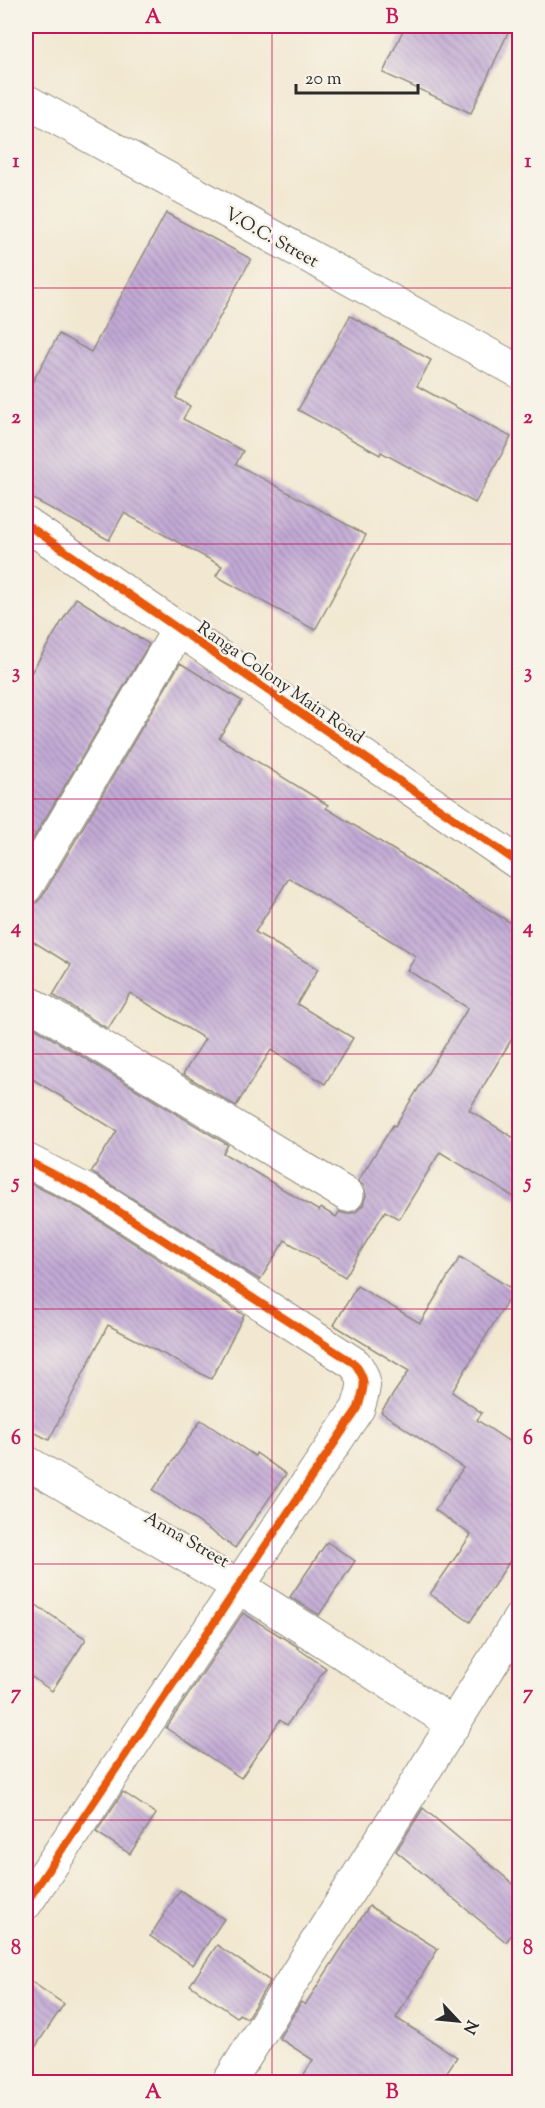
<svg xmlns="http://www.w3.org/2000/svg" width="545" height="2108" font-family="'Sorts Mill Goudy',serif">
  <style>
    .building { fill: url(#building-back-hatch) }
    .lines { fill: none; stroke-linecap: round; stroke-linejoin: round }
    .minor-casing { stroke: #8e8a7e; stroke-width: 35 }
    .minor { stroke: #fff; stroke-width: 33 }
    .cycleway-casing { stroke: #f7f3e8; stroke-width: 11 }
    .cycleway { stroke: #e8590c; stroke-width: 8 }
    .grid { fill: none; stroke: #c2185b; stroke-width: 1.5; stroke-opacity: 0.55 }
    .labels { text-anchor: middle; stroke-width: 5; stroke-linejoin: round; paint-order: stroke }
    .street-label { font-size: 18px; fill: #2b2b2b; stroke: #f7f3e8 }
    .neatline { fill: none; stroke: #c2185b; stroke-width: 2 }
    .grid-label { font-size: 20px; text-anchor: middle; font-weight: bold; fill: #c2185b }
  </style>
  <defs>
    <pattern id="building-back-hatch" width="6" height="6" patternUnits="userSpaceOnUse" patternTransform="scale(1.5)"><rect width="6" height="6" fill="#c2aad5"/><path d="M-1 5l2 2M0 0l6 6M5-1l2 2" fill="none" stroke="#9e8bad"/></pattern>
  </defs>
  <rect width="100%" height="100%" fill="#f7f3e8"/>
  <filter id="ink" filterUnits="userSpaceOnUse"><feTurbulence type="fractalNoise" baseFrequency=".0167" numOctaves="2"/><feDisplacementMap in="SourceGraphic" scale="12" xChannelSelector="R" yChannelSelector="G"/><feConvolveMatrix kernelMatrix="1 2 1 2 8 2 1 2 1" color-interpolation-filters="sRGB"/></filter>
  <filter id="wash" filterUnits="userSpaceOnUse"><feTurbulence type="fractalNoise" baseFrequency=".008" numOctaves="4" result="noise"/><feDisplacementMap in="SourceGraphic" scale="24" xChannelSelector="R" yChannelSelector="G"/><feGaussianBlur stdDeviation="1.35" result="paint"/><feColorMatrix in="noise" values="0 0 0 0 0 0 0 0 0 0 0 0 0 0 0 0 0 1.4 0 .05"/><feComposite in="paint" operator="in"/></filter>
  <g filter="url(#wash)">
    <rect width="100%" height="100%" fill="#f2e8d1"/>
    <g id="blocks">
      <!-- building -->
      <g class="building">
        <path d="M405 26H511L471 113 383 73Z"/>
        <path d="M166 213 251 259 176 398 190 406 183 419 243 451 236 464 366 535 315 630 216 576 222 566 124 513 109 540 26 495V394L59 334 91 352Z"/>
        <path d="M350 316 431 360 417 386 511 437 475 503 381 452 380 455 298 410Z"/>
        <path d="M76 598 149 644 26 851V681Z"/>
        <path d="M180 663 242 701 219 738 328 805 326 808 519 928V1027L469 1110 519 1141V1200L440 1152 399 1219 385 1211 345 1277 285 1240 260 1280 91 1172 117 1131 26 1075V1039L33 1027 228 1145 223 1153 319 1211 321 1208 336 1217 339 1212 347 1214 356 1212 363 1205 366 1195 364 1186 358 1181 393 1125 395 1126 468 1008 407 970 416 956 289 878 255 932 318 969 297 1004 353 1038 325 1084 271 1050 236 1106 183 1074 205 1039 130 993 108 1029 53 995 71 965 26 937V906L35 904 42 897Z"/>
        <path d="M26 1181 83 1210 244 1315 211 1379 108 1325 49 1440 26 1428Z"/>
        <path d="M460 1257 514 1290 452 1392 482 1413 477 1420 519 1448V1547L470 1622 430 1594 471 1535 435 1510 463 1468 381 1412 409 1371 334 1325 357 1286 420 1323Z"/>
        <path d="M201 1420 255 1456 256 1453 286 1474 235 1548 153 1490Z"/>
        <path d="M327 1542 355 1561 319 1615 290 1597Z"/>
        <path d="M26 1598 86 1639 52 1691 26 1673Z"/>
        <path d="M243 1613 298 1647 297 1648 326 1668 287 1725 280 1720 241 1778 166 1728Z"/>
        <path d="M123 1792 156 1814 130 1854 96 1832Z"/>
        <path d="M423 1808 519 1889V1925L506 1942 396 1851Z"/>
        <path d="M180 1890 224 1919 193 1965 150 1936Z"/>
        <path d="M369 1906 438 1949 396 2018 457 2057 440 2082H299L313 2060 279 2038 301 2002 305 2005Z"/>
        <path d="M217 1945 270 1981 247 2018 239 2014 237 2017 190 1985Z"/>
        <path d="M26 1978 64 2004 26 2061Z"/>
      </g>
    </g>
  </g>
  <g filter="url(#ink)">
    <use href="#blocks" fill-opacity="0" stroke="#8e8a7e" stroke-width="1.5"/>
    <g class="lines">
      <defs>
        <g id="minor">
          <path d="M26 101 520 372"/>
          <path d="M26 524 520 864"/>
          <path d="M26 887 179 629"/>
          <path d="M26 1001 347 1195"/>
          <path d="M26 1160 92 1194 355 1364C368 1382 364 1387 358 1408L26 1903"/>
          <path d="M26 1462 238 1586 454 1724"/>
          <path d="M229 2082 520 1618"/>
        </g>
      </defs>
      <!-- minor casing -->
      <use href="#minor" class="minor-casing"/>
      <!-- minor -->
      <use href="#minor" class="minor"/>
      <defs>
        <g id="cycleway">
          <path d="M26 524 520 864"/>
          <path d="M26 1160 92 1194 355 1364C368 1382 364 1387 358 1408L26 1903"/>
        </g>
      </defs>
      <!-- cycleway casing -->
      <use href="#cycleway" class="cycleway-casing"/>
      <!-- cycleway -->
      <use href="#cycleway" class="cycleway"/>
    </g>
  </g>
  <!-- grid -->
  <path class="grid" d="M272 26V2082M26 288H520M26 544H520M26 799H520M26 1054H520M26 1309H520M26 1564H520M26 1820H520"/>
  <g class="labels">
    <!-- street labels -->
    <g class="street-label">
      <text transform="translate(272 237) rotate(29)" y="6">V.O.C. Street</text>
      <text transform="translate(281 682) rotate(35)" y="6">Ranga Colony Main Road</text>
      <text transform="translate(187 1539) rotate(30)" y="6">Anna Street</text>
    </g>
  </g>
  <!-- margin -->
  <rect width="545" height="2108" fill="none" stroke="#f7f3e8" stroke-width="66"/>
  <!-- north arrow -->
  <g transform="translate(458 2021) rotate(116)" stroke="#f7f3e8" stroke-width="4.5" paint-order="stroke">
  <path d="M0-4.5L10 22L0 15L-10 22Z" fill="#2b2b2b"/>
  <text y="-9" font-size="16" font-weight="bold" text-anchor="middle" fill="#2b2b2b">N</text>
  </g>
  <!-- scale -->
  <path d="M296 84v9h122v-9" fill="none" stroke="#2b2b2b" stroke-width="3"/>
  <text x="305" y="84" font-size="18" fill="#2b2b2b" stroke="#f7f3e8" stroke-width="4.5" paint-order="stroke">20 m</text>
  <rect x="33" y="33" width="479" height="2042" class="neatline"/>
  <g class="grid-label">
    <text x="153" y="23">A</text>
    <text x="392" y="23">B</text>
    <text x="16" y="167">1</text>
    <text x="528" y="167">1</text>
    <text x="16" y="423">2</text>
    <text x="528" y="423">2</text>
    <text x="16" y="678">3</text>
    <text x="528" y="678">3</text>
    <text x="16" y="933">4</text>
    <text x="528" y="933">4</text>
    <text x="16" y="1188">5</text>
    <text x="528" y="1188">5</text>
    <text x="16" y="1444">6</text>
    <text x="528" y="1444">6</text>
    <text x="16" y="1699">7</text>
    <text x="528" y="1699">7</text>
    <text x="16" y="1954">8</text>
    <text x="528" y="1954">8</text>
    <text x="153" y="2098">A</text>
    <text x="392" y="2098">B</text>
  </g>
</svg>
